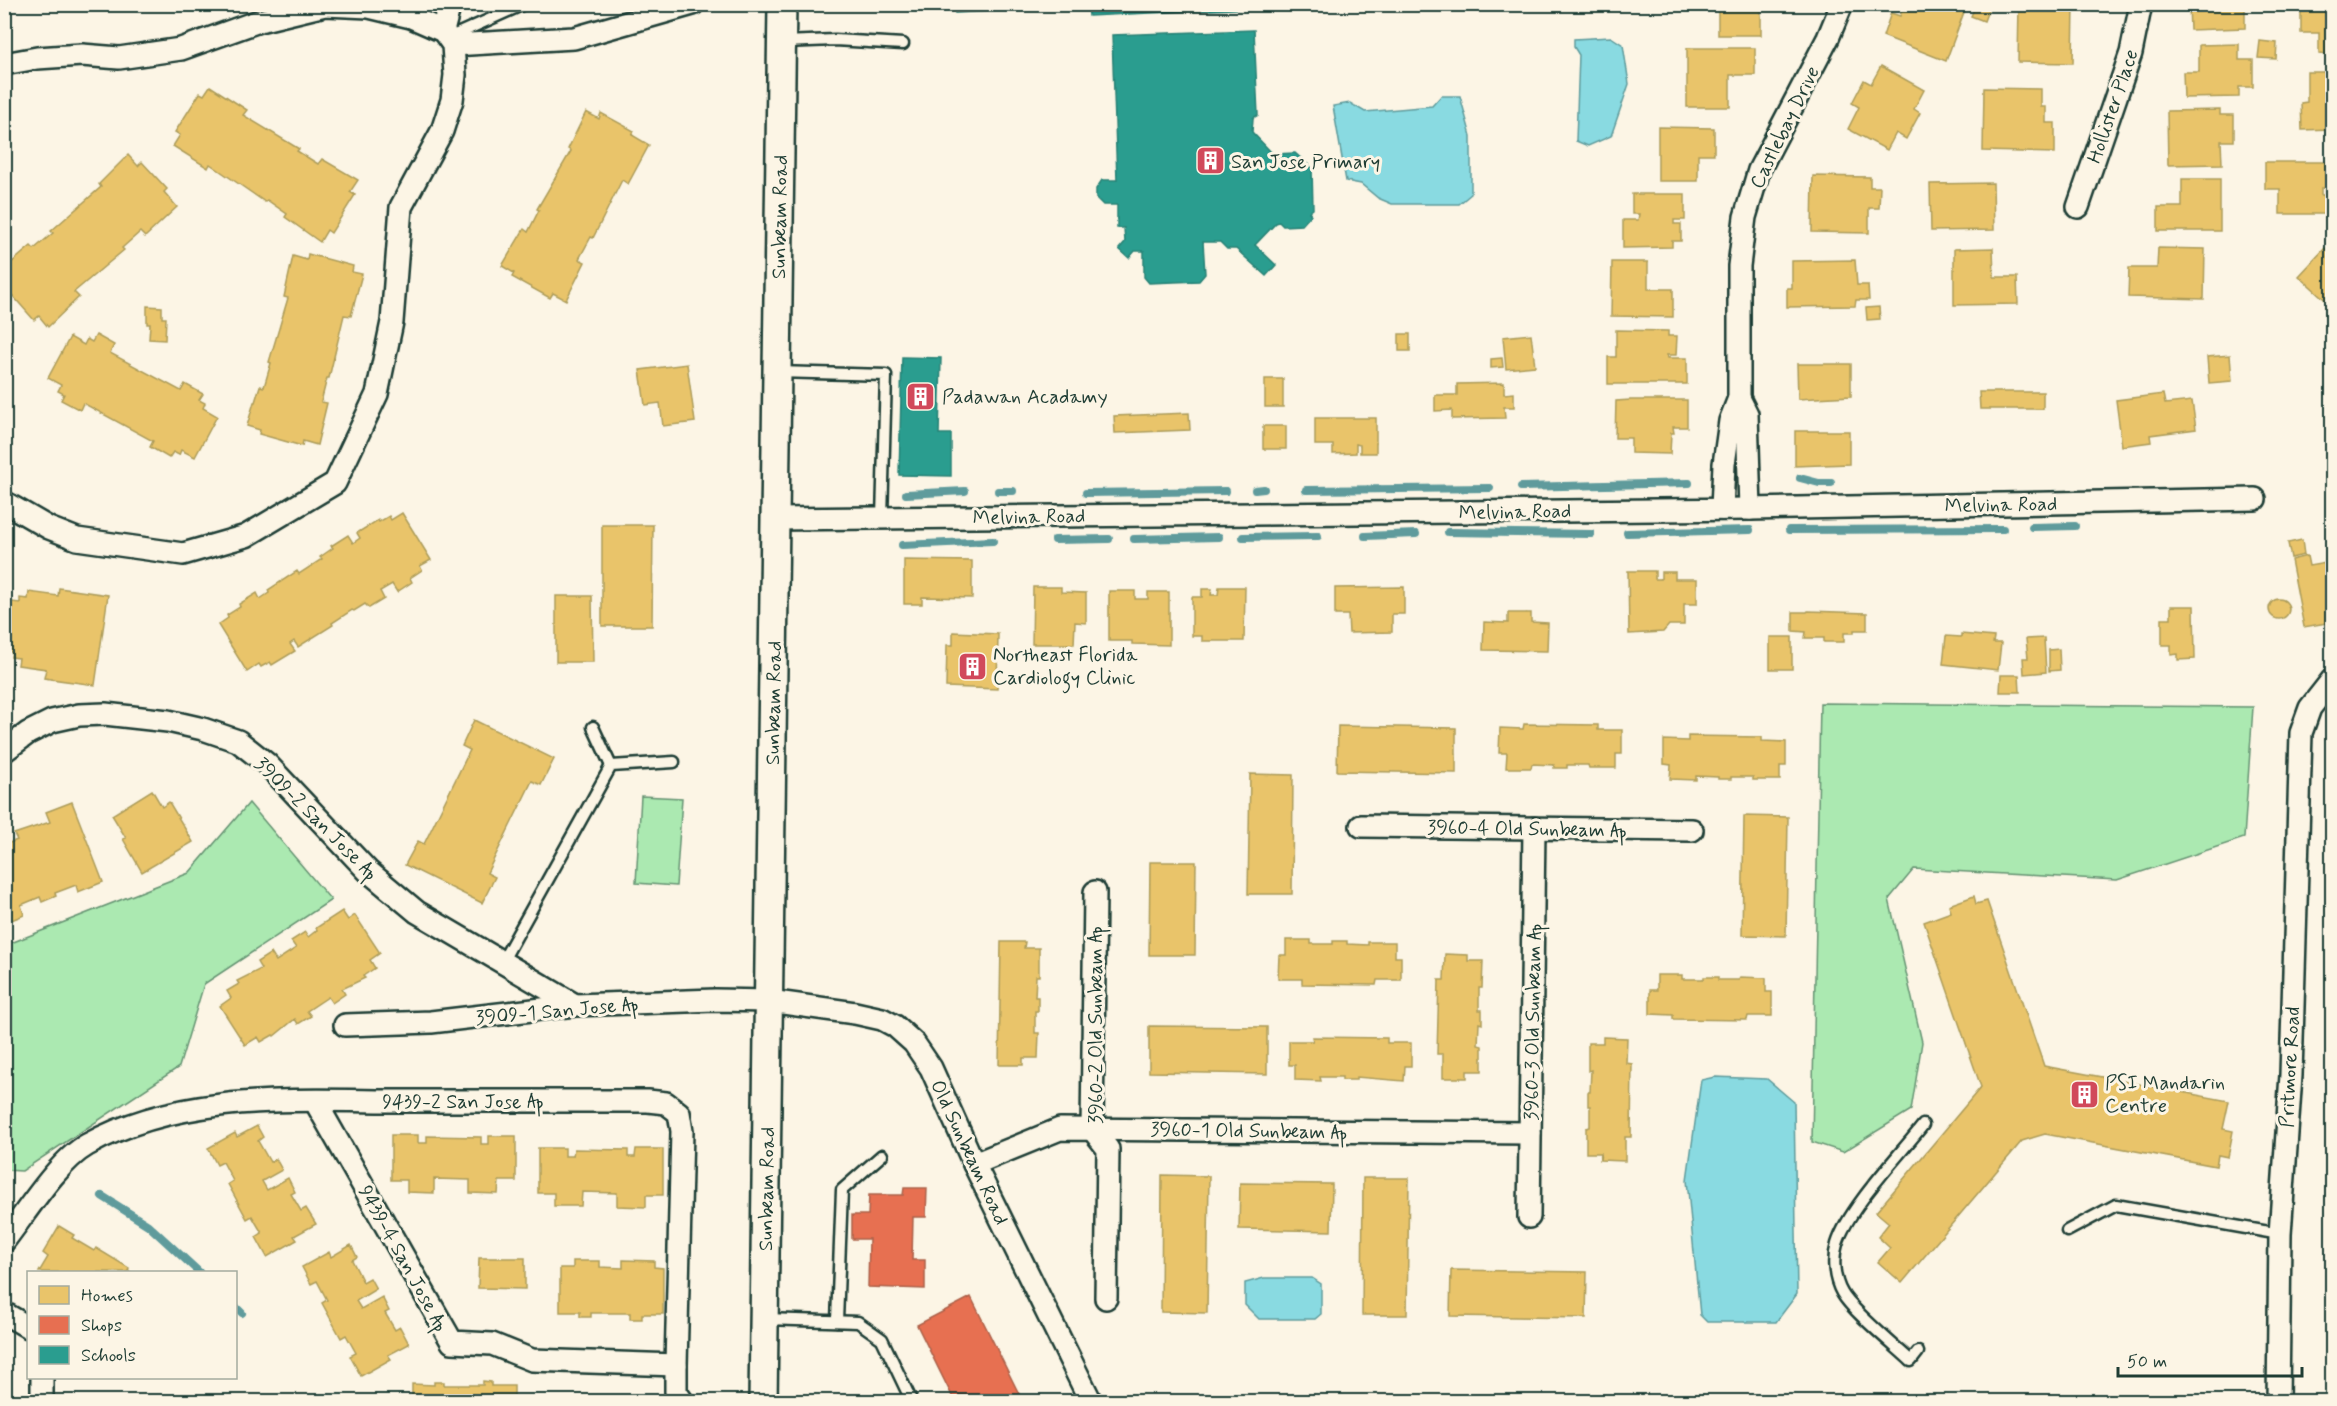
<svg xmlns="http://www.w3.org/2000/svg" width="2337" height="1406" font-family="Mynerve,sans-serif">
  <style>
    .green { fill: #abe9b1; stroke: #659372; stroke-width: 1.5 }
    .water { fill: #89dae1; stroke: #5f9b9c; stroke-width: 1.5 }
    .homes { fill: #e9c46a; stroke: #ac9c5a; stroke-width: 1.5 }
    .shops { fill: #e76f51; stroke: #ab6048; stroke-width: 1.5 }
    .schools { fill: #2a9d8f; stroke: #278074; stroke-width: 1.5 }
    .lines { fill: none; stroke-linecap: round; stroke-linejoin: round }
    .stream { stroke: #5f9b9c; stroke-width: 8 }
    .service-casing { stroke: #1f3d34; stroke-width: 15 }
    .minor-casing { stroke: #1f3d34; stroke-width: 26 }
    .tertiary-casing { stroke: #1f3d34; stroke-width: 32 }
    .service { stroke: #fcf5e5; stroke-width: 10 }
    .minor { stroke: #fcf5e5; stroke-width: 21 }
    .tertiary { stroke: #fcf5e5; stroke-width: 27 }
    .labels { text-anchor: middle; stroke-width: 6; stroke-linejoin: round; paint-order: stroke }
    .street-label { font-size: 20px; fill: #1f3d34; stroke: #fcf5e5 }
    .poi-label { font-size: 20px; fill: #1f3d34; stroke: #fcf5e5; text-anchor: start }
  </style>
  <rect width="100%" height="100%" fill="#fcf5e5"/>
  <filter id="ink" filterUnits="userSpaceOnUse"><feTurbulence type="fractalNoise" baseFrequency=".0167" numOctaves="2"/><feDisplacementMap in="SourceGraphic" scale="12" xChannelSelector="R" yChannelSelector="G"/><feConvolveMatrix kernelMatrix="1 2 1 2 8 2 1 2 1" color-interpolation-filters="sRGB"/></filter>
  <g filter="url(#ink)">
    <!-- green -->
    <g class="green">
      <path d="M1820 703 2253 707 2244 838 2117 880 1914 869 1889 899 1922 1042 1911 1110 1843 1152 1812 1142Z"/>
      <path d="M641 796 682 798 676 886 636 883Z"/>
      <path d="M249 803 331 900 204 984 179 1067 22 1171 5 1170V949L11 943 189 873Z"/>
    </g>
    <!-- water -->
    <g class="water">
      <path d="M1611 37 1623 45 1629 84 1611 136 1588 146 1576 141 1579 55 1574 47V39Z"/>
      <path d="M1441 96H1460L1471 136V194L1459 204H1392L1378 198 1361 184 1346 181 1333 106 1350 103 1365 112 1432 106Z"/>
      <path d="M1715 1077 1767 1079 1794 1102 1797 1294 1776 1322H1707L1700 1315 1687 1180 1701 1080Z"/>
      <path d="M1264 1278H1312L1321 1284V1314L1315 1319H1259L1245 1305V1283Z"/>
    </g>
    <!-- homes -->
    <g class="homes">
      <rect x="1718" y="4" width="43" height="31"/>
      <path d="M1904 4H1967L1946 61 1883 36 1891 13 1900 16Z"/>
      <path d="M1976 4 1990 5 1984 21 1971 16Z"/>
      <path d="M2019 4H2074L2073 63 2018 62Z"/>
      <path d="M2189 4H2245V28L2190 30Z"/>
      <path d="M2301 4H2332V55L2319 54V33H2301Z"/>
      <path d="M2260 41 2277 43 2276 59 2258 58Z"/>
      <path d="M2239 44V60H2253V87H2239V97L2184 98 2183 72H2199V45Z"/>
      <path d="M1687 48H1755V75H1730V107H1687Z"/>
      <path d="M1881 66 1924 90 1914 109 1920 113 1906 139 1896 133 1887 150 1848 129 1859 107 1852 103 1864 80 1871 84Z"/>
      <path d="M2307 72H2332V129L2302 130 2301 103 2307 102Z"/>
      <path d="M210 86 247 110 243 115 299 149 297 151 318 164 322 159 358 180 350 192 355 195 331 233 327 230 320 242 285 217 287 214 267 200 265 202 210 164 208 168 173 146 180 135 175 132 200 93 204 95Z"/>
      <path d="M1984 88 2041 89V107H2046V123H2055V153L1983 151Z"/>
      <path d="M2220 110V115H2234V141H2221L2222 164 2168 165 2167 111Z"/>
      <path d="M586 112 599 119 601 113 634 131 632 135 649 145 628 184 622 180 593 238 591 237 579 259 585 262 566 300 553 293 550 298 512 277 514 273 502 266 524 229 528 232 539 210 537 209 571 151 568 149Z"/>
      <path d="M1658 127 1714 128V154H1698V181H1658Z"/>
      <path d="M128 155 138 166 142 162 167 189 164 192 177 207 145 237 140 232 122 248 124 250 74 292 79 297 48 327 39 316 34 320 5 287 8 284 4 280V269L31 246 34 249 53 233 51 231 101 187 99 184Z"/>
      <path d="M2265 162H2328L2329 188H2321V195H2330V214H2280V189H2265Z"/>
      <path d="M1813 176 1870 177V187H1880L1879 208H1869V233L1812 232Z"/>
      <path d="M2182 179H2220V231H2158V207H2182Z"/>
      <path d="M1993 183 1994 230 1931 231 1930 184Z"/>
      <path d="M1632 194H1685V220H1674V224H1681V241H1672V247L1623 248V220H1638L1639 214H1632Z"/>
      <path d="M1993 248 1994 277H2017L2018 304 1954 305V249Z"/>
      <path d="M2158 248 2205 249 2204 299 2128 297 2129 268H2157Z"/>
      <path d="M2325 248 2332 255V306L2299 276Z"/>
      <path d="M308 254 353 266 352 272 362 274 351 316 344 315 329 378H327L321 402 327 403 317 445 303 441 302 446 259 434 260 430 247 426 254 402H255L260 386 264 387 271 363 269 362 288 298 284 297 293 256 307 260Z"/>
      <path d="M1855 260 1857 285H1868L1869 300H1856L1855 306 1787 307V288H1792V261Z"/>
      <path d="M1612 262H1648V289H1673V317L1611 316Z"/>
      <path d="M147 306 162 307V318H166L165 340 149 339 150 324H147Z"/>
      <path d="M1879 307 1880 319 1867 320 1866 308Z"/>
      <path d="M1616 330 1668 331V336H1677L1676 355H1667L1668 358H1687V384H1608V357H1616Z"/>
      <rect x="1399" y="334" width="11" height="17"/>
      <path d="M1531 334 1535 366 1506 369 1503 337Z"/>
      <path d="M96 335 114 345 110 353 181 391 185 384 203 394 199 400 205 403 203 408 217 416 195 457 181 450 179 455 173 452 169 458 150 447 153 441 83 403 80 410 61 400 64 394 58 391 61 385 48 378 70 337 84 345 87 339 92 342Z"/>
      <path d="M2230 355 2232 381 2209 383 2207 357Z"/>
      <path d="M1502 358 1503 367 1491 368V359Z"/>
      <path d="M687 364 695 422 663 426 660 403 645 405 640 370Z"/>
      <path d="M1797 364H1851V396L1798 399Z"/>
      <rect x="1265" y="379" width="18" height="28"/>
      <path d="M1504 383V394L1514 393V407H1504L1505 418 1452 419V410L1435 411V395H1457V384Z"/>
      <path d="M1979 392H2043V409H1980Z"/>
      <path d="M2163 394 2165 404 2192 401 2196 429 2150 435 2151 442 2122 446 2116 400Z"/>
      <path d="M1631 400H1687V427H1673L1674 433H1671L1670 454 1631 453V438H1615L1616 401Z"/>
      <path d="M1189 413 1190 430 1115 433 1114 416Z"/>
      <path d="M1315 418H1376V453H1360V445L1356 444V453L1333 454V445H1315Z"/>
      <rect x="1263" y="426" width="23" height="23"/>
      <path d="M1795 431H1849V464L1795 466Z"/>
      <path d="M402 513 431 560 420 566 422 570 410 578 412 582 397 592 392 584 380 591 384 599 369 608 365 604 354 611 352 610 332 623 333 625 298 647 294 641 290 644 295 651 272 665 270 662 261 667 259 664 247 672 218 625 228 618 227 615 240 607 239 604 257 593 260 599 269 593 268 590 297 571 299 574 322 559 320 557 333 548 331 546 348 535 353 543 360 538 357 533 378 520 379 522 389 516 391 520Z"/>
      <path d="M602 525H653L652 626H602Z"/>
      <path d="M2302 540 2304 555 2291 558 2288 543Z"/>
      <path d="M2307 556 2309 566 2332 562V622L2304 627 2291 560Z"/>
      <path d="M904 560 972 561V598L922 597V604H904Z"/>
      <path d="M1628 571H1655V579H1661V572H1675V579H1697V604H1684V625H1669L1663 632 1629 634Z"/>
      <path d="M1033 587H1061V592L1086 593V623L1075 622 1074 644H1032Z"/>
      <path d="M1219 587H1245L1244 641H1202V636H1192V597H1202V589H1212L1211 595H1218Z"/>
      <path d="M1404 587V614H1392V632L1349 633 1348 615H1335V588Z"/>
      <path d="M59 588 108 595 95 685 44 678 46 669 18 665 19 658 11 657 12 652 4 651V601L20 603V598L28 599 29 592 58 596Z"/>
      <path d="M1109 591H1135V599H1148V592H1169V645L1132 644V641H1109Z"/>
      <path d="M556 596H592L593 662H556Z"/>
      <circle cx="2279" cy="609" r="10"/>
      <path d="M2171 606H2194L2195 659 2178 660V654L2171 655V645H2162V618H2171Z"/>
      <path d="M1808 611 1867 613V630H1854V633H1844V642H1824V638H1805L1806 632 1793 631V612H1807Z"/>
      <path d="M1508 613H1531V622L1548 623 1547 651 1483 650 1484 622 1508 623Z"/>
      <path d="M953 632 998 634 997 689 946 687 947 645H953Z"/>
      <path d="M1961 634 1994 637 1993 643H2001L1998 670 1943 664 1946 636 1961 637Z"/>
      <rect x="1770" y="637" width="22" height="32"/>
      <path d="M2044 638 2046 672 2024 674 2023 658H2028L2026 639Z"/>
      <path d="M2059 649 2060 670 2049 671V650Z"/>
      <path d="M2001 675H2019L2020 692H2000Z"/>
      <path d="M474 720 554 759 541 785 532 781 487 873 495 877 482 903 405 865 418 841 424 844 470 750 462 746Z"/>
      <path d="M1524 724 1598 725V730H1622V754H1616V768H1589L1588 765H1567V768H1554V765L1532 764 1531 768H1506L1507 753H1499L1500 728 1523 729Z"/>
      <path d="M1338 726 1456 728V773L1337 771Z"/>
      <path d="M1688 736 1762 737V741L1786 742V766H1780V780H1753V777H1731V779H1718V777L1696 776V780L1670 779 1671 765 1664 764V740L1688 741Z"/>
      <path d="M1250 774 1293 775 1292 894H1248Z"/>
      <path d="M152 790 162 807 169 802 193 842 142 872 123 839 126 838 112 815Z"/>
      <path d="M72 802 103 882 78 892 76 885 55 893 56 896 42 902 40 897 21 905 24 915 4 923V845L17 840 14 834 50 822 46 812Z"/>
      <path d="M1744 816 1788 817 1786 936 1742 935Z"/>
      <path d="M1150 862H1196L1195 955H1149Z"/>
      <path d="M1974 896 1976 904 1987 901 2044 1066 2229 1101 2223 1129 2233 1131 2228 1157 2218 1155 2216 1166 2045 1134 2022 1141 1902 1283 1878 1262 1890 1248 1878 1237 1889 1223 1876 1212 1981 1087 1924 922 1951 912 1949 905Z"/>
      <path d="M342 911 348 920 355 915 380 953 370 960 375 968 363 976 365 978 342 989 345 994 332 1003 328 997 307 1011 311 1016 298 1024 295 1019 274 1036 273 1035 261 1042 258 1037 245 1045 220 1006 231 998 227 991 239 984 237 981 261 969 257 962 271 953 276 961 296 948 291 941 305 932 308 937 317 930 316 928Z"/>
      <path d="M1286 940H1311V944H1333V941H1347V944L1368 945V942H1395V957H1401V980H1377L1376 985 1302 984V979H1278L1279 955H1286Z"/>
      <path d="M1001 942H1025L1024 948H1039V976H1036L1035 997H1038V1011H1035V1033H1039L1038 1058H1023V1065H999Z"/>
      <path d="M1445 954 1468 955V961H1483L1482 988H1479V1010H1482V1024L1479 1023 1478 1045 1482 1046V1071H1467V1078H1443V1054H1437L1439 980H1444Z"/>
      <path d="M1657 975H1682V979H1704V977H1718V980H1739L1740 977 1766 978V992H1772V1016H1748L1747 1020 1673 1019V1015L1650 1014V990H1657Z"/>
      <path d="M1149 1026 1267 1027V1074L1149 1072Z"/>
      <path d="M1312 1037 1387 1038V1043H1411V1066H1405L1404 1081 1356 1077V1080H1342V1077H1320L1321 1081 1295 1080V1065H1289V1041H1313Z"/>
      <path d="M1603 1037 1627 1038 1626 1063 1632 1064 1631 1137H1625V1161L1600 1160 1601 1153H1586V1128L1590 1127V1106H1588V1092H1590L1591 1070 1588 1071V1043H1603Z"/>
      <path d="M257 1126 263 1137 258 1141 270 1162 276 1159 282 1170 262 1181 267 1190 288 1178 295 1192 291 1194 301 1211 306 1208 316 1224 294 1236 297 1240 267 1257 256 1237 262 1233 252 1216 247 1219 228 1184 233 1181 223 1162 217 1165 208 1148 235 1133 237 1137Z"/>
      <path d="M391 1135H418V1143H427V1136L481 1137V1144H489V1136H516V1181H499L498 1194 470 1193V1180L434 1179V1193L407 1192V1180H391Z"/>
      <path d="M538 1148H565V1156H573L574 1149 628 1150V1157H635L636 1149H663V1195H646V1207L617 1206V1193L582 1192 581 1206H554V1193H538Z"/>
      <path d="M1162 1175 1209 1176 1207 1313 1161 1312Z"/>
      <path d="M1363 1178H1409L1407 1315H1362Z"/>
      <path d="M1240 1183 1332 1184 1331 1231 1239 1229Z"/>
      <path d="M59 1226 74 1235 72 1238 94 1251 96 1248 129 1268 128 1271 131 1272H39L48 1257 43 1253Z"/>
      <path d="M351 1245 357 1257 352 1260 363 1282 370 1278 376 1289 356 1301 361 1309 382 1297 389 1311 385 1313 395 1330 400 1327 409 1344 388 1355 391 1359 361 1376 350 1356 356 1353 346 1335 341 1338 322 1303 327 1300 317 1281 311 1284 302 1267 329 1252 331 1257Z"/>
      <path d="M479 1258H525V1289L478 1288Z"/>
      <path d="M623 1260 654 1261V1267L663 1268V1314H642V1319H630V1313H591V1317H580V1312H560V1268H573V1261H600V1267L623 1268Z"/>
      <path d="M1451 1270 1587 1272 1586 1318 1450 1316Z"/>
      <path d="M483 1381 491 1382V1386H514V1402H412V1384L434 1385V1382H444V1385H483Z"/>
    </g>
    <!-- shops -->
    <g class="shops">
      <path d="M904 1188H927L926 1217H913L912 1260H925V1289L868 1287 869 1239H852V1215H868L869 1195H903Z"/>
      <path d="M971 1297 1023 1402H955L917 1325Z"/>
    </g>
    <!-- schools -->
    <g class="schools">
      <path d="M954 4H1271L1272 7 1089 16 1088 6 955 13Z"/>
      <path d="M1254 30 1258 115 1253 118 1252 132 1273 154 1295 153 1312 168 1313 209 1309 212 1311 215 1302 225 1283 226 1279 222 1276 223 1255 245 1276 265 1266 276 1236 249H1227L1220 242H1203L1205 274 1199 281 1149 283 1144 277V251H1135L1129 258 1119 249 1125 242 1124 228H1117V205H1103L1096 198V189L1102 180H1117L1112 35Z"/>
      <path d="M902 357 941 358 939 434H951V476L899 475Z"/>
    </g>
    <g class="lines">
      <!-- stream -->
      <g class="stream">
        <path d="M1800 478 1819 483H1831"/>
        <path d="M1521 487 1689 483"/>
        <path d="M1255 490 1264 489"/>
        <path d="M1306 490 1490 488"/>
        <path d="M998 491H1013"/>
        <path d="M1086 493 1226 491"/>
        <path d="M906 494 965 491"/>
        <path d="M2032 527 2075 526"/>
        <path d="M1789 530 2003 529"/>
        <path d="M1448 532 1591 534"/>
        <path d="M1627 533 1750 530"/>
        <path d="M1365 536 1416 534"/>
        <path d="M1243 537 1318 536"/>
        <path d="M1134 539 1219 537"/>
        <path d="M1055 540 1109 539"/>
        <path d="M902 545 993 541"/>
        <path d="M102 1196 148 1225 199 1272"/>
        <path d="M236 1307 242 1313"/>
      </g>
      <defs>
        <g id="service">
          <path d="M448 38 524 4"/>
          <path d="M783 42 835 40 903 44"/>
          <path d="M777 372 886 375 882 518"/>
          <path d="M593 727 611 766"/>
          <path d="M502 962 611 766 674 762"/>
          <path d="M2067 1231 2116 1205 2280 1234"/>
          <path d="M765 1319 858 1322 882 1339 912 1402"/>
          <path d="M837 1321 842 1190 882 1155"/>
          <path d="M1918 1352 1911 1361C1894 1345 1852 1311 1842 1293 1834 1279 1832 1260 1837 1244 1848 1208 1899 1156 1923 1125"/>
        </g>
        <g id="minor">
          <path d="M443 31 450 4"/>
          <path d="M453 45 574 38 693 4"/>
          <path d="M4 64 37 58 82 55 119 58 181 49 259 21 325 5 369 7 411 17 443 31 453 45 455 75 452 100 442 131 401 207 392 322 377 394 335 483 246 536 183 554 77 539 49 528 4 502"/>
          <path d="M2078 207 2131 53 2141 4"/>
          <path d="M1739 398 1747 414 1750 509"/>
          <path d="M1722 509 1724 464 1730 421 1739 398V266L1745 217 1759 170 1828 38 1842 4"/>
          <path d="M775 519 1750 509 2255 499"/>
          <path d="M4 751 28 733 52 721 79 715 105 714 168 721 203 729 238 741 267 764 368 871 417 912 575 1005"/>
          <path d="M1361 826 1692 830"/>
          <path d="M1095 892 1092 1129 1108 1149 1106 1298"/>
          <path d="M345 1025 431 1022 575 1005 715 1000 769 1001 855 1013 882 1019 895 1026 914 1043 931 1068 974 1164 1091 1402"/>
          <path d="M315 1101 452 1342 492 1344 532 1360 676 1365"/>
          <path d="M974 1164 1060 1129 1530 1133"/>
          <path d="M1529 1217 1534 828"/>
          <path d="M4 1241C26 1213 57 1162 87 1145 182 1091 302 1101 407 1101 487 1101 568 1101 648 1101L666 1103 679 1113 682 1131 676 1365V1392L683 1402"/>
          <path d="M4 1313 28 1327"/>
          <path d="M42 1402V1378"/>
          <path d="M2278 1402 2280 1234 2291 1075 2301 733 2310 708 2332 680"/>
        </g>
        <path id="tertiary" d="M763 1402 782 4"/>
      </defs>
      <!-- service casing -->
      <use href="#service" class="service-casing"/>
      <!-- minor casing -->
      <use href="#minor" class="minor-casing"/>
      <!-- tertiary casing -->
      <use href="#tertiary" class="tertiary-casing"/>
      <!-- service -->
      <use href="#service" class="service"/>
      <!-- minor -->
      <use href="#minor" class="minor"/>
      <!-- tertiary -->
      <use href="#tertiary" class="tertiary"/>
    </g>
  </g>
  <!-- icons -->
  <defs>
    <symbol id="building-square" viewBox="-11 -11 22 22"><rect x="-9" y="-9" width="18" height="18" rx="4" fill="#d1495b" stroke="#fcf5e5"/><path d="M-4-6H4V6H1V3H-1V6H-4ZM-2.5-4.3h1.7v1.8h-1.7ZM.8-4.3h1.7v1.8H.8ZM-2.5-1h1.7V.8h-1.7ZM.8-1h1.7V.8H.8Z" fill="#fff"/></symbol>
  </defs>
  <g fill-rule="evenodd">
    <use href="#building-square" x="1194" y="144" width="33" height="33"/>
    <use href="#building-square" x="904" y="380" width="33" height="33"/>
    <use href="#building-square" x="956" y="650" width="33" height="33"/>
    <use href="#building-square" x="2068" y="1078" width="33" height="33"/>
  </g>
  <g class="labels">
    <!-- street labels -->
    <g class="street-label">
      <text transform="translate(2112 106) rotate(-71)" y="7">Hollister Place</text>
      <text transform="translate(1784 127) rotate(-64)" y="7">Castlebay Drive</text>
      <text transform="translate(779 217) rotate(-89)" y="7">Sunbeam Road</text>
      <text transform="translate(2001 504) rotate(-1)" y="7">Melvina Road</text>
      <text transform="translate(1515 511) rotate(-1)" y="7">Melvina Road</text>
      <text transform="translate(1029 516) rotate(-1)" y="7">Melvina Road</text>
      <text transform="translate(773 703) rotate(-89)" y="7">Sunbeam Road</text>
      <text transform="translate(317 818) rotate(45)" y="7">3909-2 San Jose Ap</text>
      <text transform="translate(1527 828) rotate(1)" y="7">3960-4 Old Sunbeam Ap</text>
      <text transform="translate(557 1010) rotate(-5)" y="7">3909-1 San Jose Ap</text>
      <text transform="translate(1532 1022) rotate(-89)" y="7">3960-3 Old Sunbeam Ap</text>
      <text transform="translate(1095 1025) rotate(-90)" y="7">3960-2 Old Sunbeam Ap</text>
      <text transform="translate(2289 1067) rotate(-87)" y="7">Pritmore Road</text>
      <text x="463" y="1108">9439-2 San Jose Ap</text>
      <text transform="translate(1249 1130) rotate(1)" y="7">3960-1 Old Sunbeam Ap</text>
      <text transform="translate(970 1152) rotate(65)" y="7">Old Sunbeam Road</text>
      <text transform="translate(766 1189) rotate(-89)" y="7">Sunbeam Road</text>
      <text transform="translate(404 1258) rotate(61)" y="7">9439-4 San Jose Ap</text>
    </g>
    <!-- poi labels -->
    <g class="poi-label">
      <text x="1231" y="168">San Jose Primary</text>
      <text x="942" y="403">Padawan Acadamy</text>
      <text x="993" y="661">Northeast Florida<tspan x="993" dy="23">Cardiology Clinic</tspan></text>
      <text x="2105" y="1089">PSI Mandarin<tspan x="2105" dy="23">Centre</tspan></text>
    </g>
  </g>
  <!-- margin -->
  <rect width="2337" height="1406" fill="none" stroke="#fcf5e5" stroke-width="24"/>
  <rect x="12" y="12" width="2313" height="1382" fill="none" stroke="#1f3d34" stroke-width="2" filter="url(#ink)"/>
  <!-- legend -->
  <rect x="27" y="1271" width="210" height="108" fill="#fcf5e5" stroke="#a4ab9e" stroke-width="1.5"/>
  <rect x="39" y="1286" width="30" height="18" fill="#e9c46a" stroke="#a4ab9e" stroke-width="1.5"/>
  <text x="81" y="1301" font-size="18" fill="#1f3d34">Homes</text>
  <rect x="39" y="1316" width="30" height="18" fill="#e76f51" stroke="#a4ab9e" stroke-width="1.5"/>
  <text x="81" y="1331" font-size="18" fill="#1f3d34">Shops</text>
  <rect x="39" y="1346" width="30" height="18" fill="#2a9d8f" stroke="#a4ab9e" stroke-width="1.5"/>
  <text x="81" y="1361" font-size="18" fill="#1f3d34">Schools</text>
  <!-- scale -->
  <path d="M2118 1367v9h184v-9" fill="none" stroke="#1f3d34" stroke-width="3"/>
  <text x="2127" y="1367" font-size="18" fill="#1f3d34" stroke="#fcf5e5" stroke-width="4.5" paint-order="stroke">50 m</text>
</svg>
